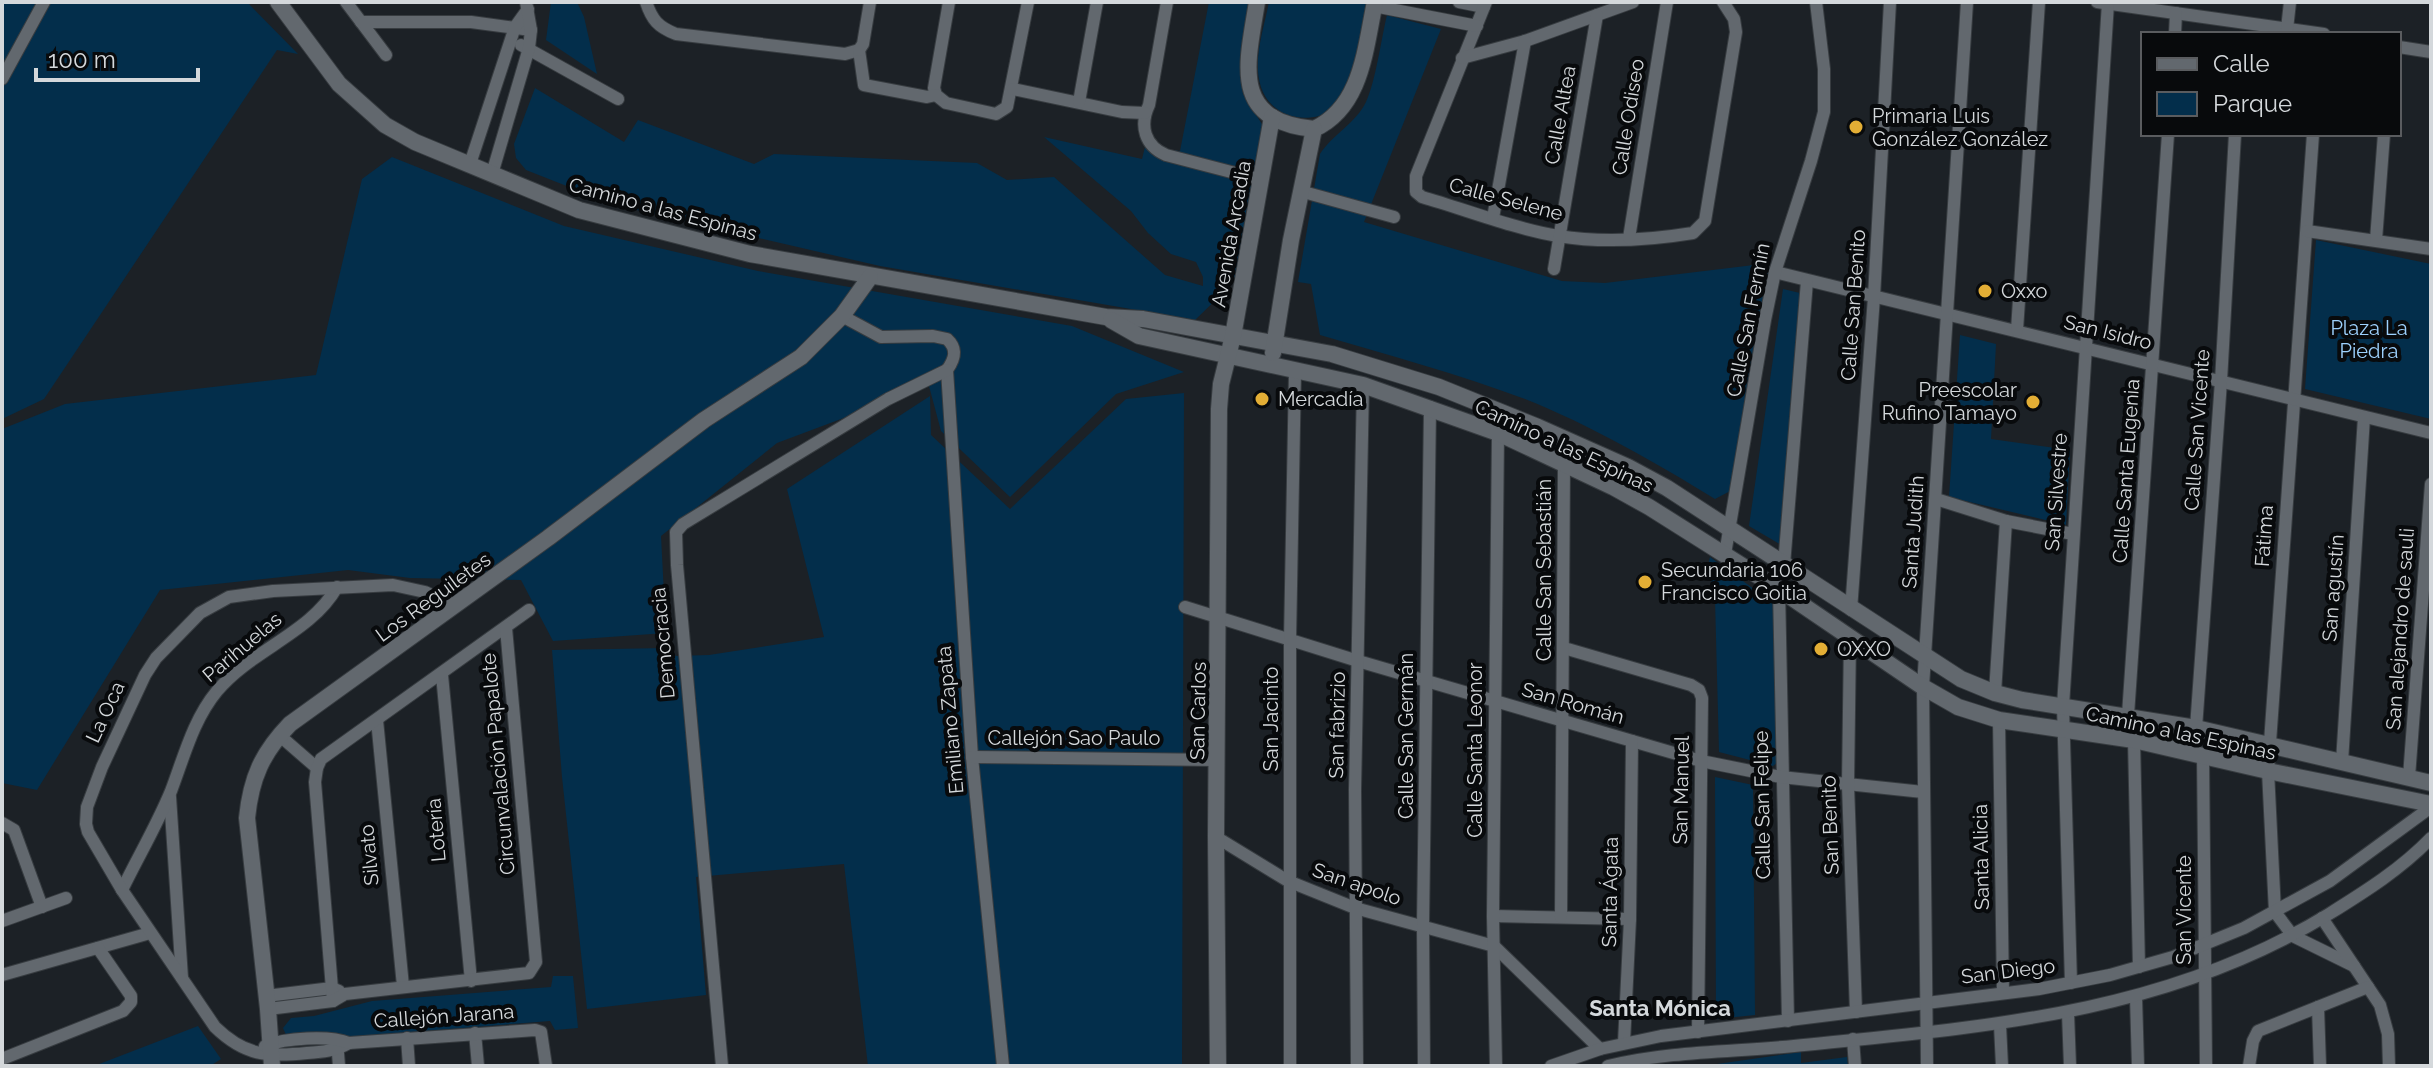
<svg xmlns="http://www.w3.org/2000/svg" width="2433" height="1068" font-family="Raleway,sans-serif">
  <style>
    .green { fill: #032e4b }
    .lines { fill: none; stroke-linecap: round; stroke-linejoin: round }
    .street-casing { stroke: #373c40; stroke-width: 14 }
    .secondary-casing { stroke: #373c40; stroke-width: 18 }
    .street { stroke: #62686e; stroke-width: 12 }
    .secondary { stroke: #62686e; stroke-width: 16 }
    .poi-dot { fill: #e3ae35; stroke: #080a0c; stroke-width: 3 }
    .labels { text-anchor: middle; stroke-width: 8; stroke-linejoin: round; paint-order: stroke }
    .street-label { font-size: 20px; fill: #d4d8db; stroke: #080a0c }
    .poi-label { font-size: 20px; fill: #d4d8db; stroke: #080a0c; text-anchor: start }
    .park-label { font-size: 20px; fill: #9dd1fd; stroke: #080a0c }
    .neighbourhood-label { font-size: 22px; font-weight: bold; fill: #d4d8db; stroke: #080a0c }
  </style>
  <rect width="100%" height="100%" fill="#1c2126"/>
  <!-- green -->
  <g class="green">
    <path d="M2 2H247L298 54 277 50 44 399 2 419Z"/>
    <path d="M551 2H577L584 17 597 74 546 40Z"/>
    <path d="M1209 2H1252L1241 80 1243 94 1265 129 1237 274 1225 291 1195 320 880 266 615 205 526 170 516 158 514 144 535 88 624 142 638 120 754 164 774 154 977 163 1007 180 1054 177 1165 275 1203 286V277L1196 262 1171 254 1148 233 1131 211 1044 137 1142 159 1145 147 1180 151Z"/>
    <path d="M1269 2H1368C1364 25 1360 67 1352 87 1336 127 1275 129 1261 87 1252 60 1264 29 1269 2Z"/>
    <path d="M1387 15 1441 29 1364 222 1562 281 1605 283 1754 265 1772 269 1734 489 1715 499C1657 463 1588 424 1525 399 1458 374 1389 355 1320 335L1311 284 1298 282 1320 154C1332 135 1356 123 1366 102 1376 80 1381 40 1387 15Z"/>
    <path d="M392 157 564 226 758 271 1072 326 1184 372 1116 394 1010 497 941 431 929 386 777 443 661 536 666 633 553 641 521 580 410 578 348 570 160 590 37 790 2 783V429L65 404 316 375 362 179Z"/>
    <path d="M2316 240 2431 264V419L2305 389Z"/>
    <path d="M1783 289 1800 293 1783 546 1749 526Z"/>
    <path d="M1960 335 1996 344 1991 439 2070 450 2066 525 1949 497Z"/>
    <path d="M1184 393 1182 1066H868L844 864 696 877 706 995 587 1009 562 777 552 650 668 648 676 656 709 655 824 637 787 489 930 396 931 435 1010 509 1126 399Z"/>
    <path d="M1710 557 1773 603 1779 761 1773 766 1719 752 1715 599 1708 566Z"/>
    <path d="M1715 777 1753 785 1755 1015 1716 1019Z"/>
    <path d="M553 976H573L578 1028 555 1030 550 1021 360 1036 287 1037 283 1028 291 1018 314 1016 372 1001 551 987Z"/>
    <path d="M198 1026 221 1059 210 1066H94Z"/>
    <path d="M1801 1052V1063L1847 1057 1848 1066H1703Z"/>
  </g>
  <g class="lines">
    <defs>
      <g id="street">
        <path d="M346 2 386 55"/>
        <path d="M646 2C652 20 658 27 676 34L845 54 859 50"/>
        <path d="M949 2 934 88 936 95 946 103 996 114 1007 107 1028 2"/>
        <path d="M1167 2 1149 105C1139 126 1145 146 1166 155L1262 180"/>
        <path d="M1459 2 1484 7"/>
        <path d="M1486 2 1416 176V192L1422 197C1467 210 1512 228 1558 236 1601 243 1650 240 1693 233L1705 221 1736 32 1734 19 1723 2"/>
        <path d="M2097 2 2324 34"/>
        <path d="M1374 6 1477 26"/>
        <path d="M361 22H471L531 30"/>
        <path d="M2287 29 2290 2"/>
        <path d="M2175 34 2176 13"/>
        <path d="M521 45 618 99"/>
        <path d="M2399 47 2431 52"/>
        <path d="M859 50 864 85 927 97 936 95"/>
        <path d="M859 50 863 44 870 2"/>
        <path d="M1462 58 1525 41 1633 2"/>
        <path d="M2 79 44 2"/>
        <path d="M1013 89 1122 112 1145 113"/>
        <path d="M1079 102 1097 2"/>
        <path d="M2313 134 2268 771 2275 912 2293 936 2354 966"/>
        <path d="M470 164 515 27 528 9"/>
        <path d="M492 174 529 48 531 30 526 2"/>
        <path d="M1300 191 1394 217"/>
        <path d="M1493 218 1525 41"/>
        <path d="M2307 231 2431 249"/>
        <path d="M1629 238 1667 2"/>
        <path d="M2376 240 2384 134"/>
        <path d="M1554 269 1597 15"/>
        <path d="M1775 272 2431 433"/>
        <path d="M842 316 881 337 933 336 947 339C958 349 955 359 947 370"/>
        <path d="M2017 330 2039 2"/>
        <path d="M947 370 972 757 1003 1066"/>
        <path d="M1936 499 2006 521 2073 534"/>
        <path d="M1725 554 1765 320 1775 272 1811 161 1824 112V69L1816 2"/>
        <path d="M1784 565 1807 281"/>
        <path d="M1779 589 1788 1021"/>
        <path d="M1185 607 1358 661 1701 761 1781 777 1923 792"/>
        <path d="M1851 610 1874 297 1890 2"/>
        <path d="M1850 637 1848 785 1856 1012"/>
        <path d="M1564 648 1691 685 1699 690 1702 698 1698 1032"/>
        <path d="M442 675 471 981"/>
        <path d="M1995 693 2006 521"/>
        <path d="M2128 715 2168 134"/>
        <path d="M377 720 403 986"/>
        <path d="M1999 720 2003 993"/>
        <path d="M2196 728 2221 381 2235 134"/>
        <path d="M279 735 317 768"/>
        <path d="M2134 740 2139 967"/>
        <path d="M2203 754 2206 1066"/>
        <path d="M972 757 1217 760"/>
        <path d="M2342 762 2364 417"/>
        <path d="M2409 777 2431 484"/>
        <path d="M170 797 182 978"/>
        <path d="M2 823 14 830 42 907"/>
        <path d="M1216 837 1288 881 1355 908 1494 946 1600 1049"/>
        <path d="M122 890C138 857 157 825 171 791 184 757 193 720 217 691 251 650 311 633 337 587"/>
        <path d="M1493 916 1630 919"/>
        <path d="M1561 917 1564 464"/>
        <path d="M2322 918 2380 1005 2388 1034 2389 1066"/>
        <path d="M2 921 66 898"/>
        <path d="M2 975 150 933"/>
        <path d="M2071 983 2063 706 2108 3"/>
        <path d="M266 996 332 988 339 991"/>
        <path d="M2136 997 2138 1066"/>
        <path d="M333 1001 315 782 317 768 321 759 529 610"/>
        <path d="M2318 1007 2320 1066"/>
        <path d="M268 1009 333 1001 345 994 529 973 536 962 506 628"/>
        <path d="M2068 1013 2070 1066"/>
        <path d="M2000 1025 2002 1066"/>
        <path d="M475 1033 478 1066"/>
        <path d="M407 1038 409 1066"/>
        <path d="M1853 1039 1855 1066"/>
        <path d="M337 1041 339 1066"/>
        <path d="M349 1043C335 1051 322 1052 307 1053 267 1057 245 1056 215 1027L122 890 88 832 86 824 87 807 102 767 145 675 156 658 200 613 229 597 273 591 393 585 425 592 455 606"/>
        <path d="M1624 1043 1630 919 1632 741"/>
        <path d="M265 1046C285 1038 329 1035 349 1043L535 1030 541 1032 546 1066"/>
        <path d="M2 1059 123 1011 131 1002V996L98 948"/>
        <path d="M722 1066 677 565 676 532 683 524 888 399 947 370"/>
        <path d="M1290 1066V640L1295 372"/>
        <path d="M1357 1066 1355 790 1363 385"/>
        <path d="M1424 1066 1423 926 1430 407"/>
        <path d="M1496 1066 1493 916 1498 433"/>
        <path d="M1551 1066 1600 1049 1661 1036 2039 989 2110 975 2173 957 2244 928 2330 881 2431 807"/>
        <path d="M1608 1066C1670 1051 1731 1052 1794 1046 1982 1027 2164 1015 2329 914 2366 891 2401 869 2431 838"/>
        <path d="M1927 1066 1923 687 1967 2"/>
        <path d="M2249 1066 2253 1041 2258 1031 2368 987"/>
      </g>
      <g id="secondary">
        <path d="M278 2 339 84 385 125 415 142 579 210 750 254 1106 317 1143 319 1332 354 1439 387 1538 427 1628 467 1667 488 1961 679 1995 693 2022 700 2196 728 2431 783"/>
        <path d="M1257 2C1247 64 1230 121 1314 129 1362 107 1365 49 1375 2"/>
        <path d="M1111 320 1139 336 1363 385 1498 433 1613 487 1649 507 1779 589 1923 687 1958 707 1999 720 2134 740 2268 771 2431 804"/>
        <path d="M1273 353 1291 240 1314 129"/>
        <path d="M272 1066 268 1009 247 818C251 778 262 753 290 724L548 538 704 420 801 357 842 316 870 277"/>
        <path d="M1218 1066 1216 837 1219 409 1221 384 1233 336 1272 117"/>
      </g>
    </defs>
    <!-- street casing -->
    <use href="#street" class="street-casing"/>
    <!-- secondary casing -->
    <use href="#secondary" class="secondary-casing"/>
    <!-- street -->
    <use href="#street" class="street"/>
    <!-- secondary -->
    <use href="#secondary" class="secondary"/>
  </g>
  <!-- markers -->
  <g class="poi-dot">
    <circle cx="1856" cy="127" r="8"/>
    <circle cx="1985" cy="291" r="8"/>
    <circle cx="1262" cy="399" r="8"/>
    <circle cx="2033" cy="402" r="8"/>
    <circle cx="1645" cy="582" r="8"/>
    <circle cx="1821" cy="649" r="8"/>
  </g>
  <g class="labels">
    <!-- street labels -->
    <g class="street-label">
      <text transform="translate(1560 115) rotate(-80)" y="7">Calle Altea</text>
      <text transform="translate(1628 117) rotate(-81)" y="7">Calle Odiseo</text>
      <text transform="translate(1506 199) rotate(15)" y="7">Calle Selene</text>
      <text transform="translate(663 209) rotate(15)" y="7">Camino a las Espinas</text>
      <text transform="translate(1231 234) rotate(-80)" y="7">Avenida Arcadia</text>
      <text transform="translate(1853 305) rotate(-86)" y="7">Calle San Benito</text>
      <text transform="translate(1748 320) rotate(-79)" y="7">Calle San Fermín</text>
      <text transform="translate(2108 332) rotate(14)" y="7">San Isidro</text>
      <text transform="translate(2197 430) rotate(-86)" y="7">Calle San Vicente</text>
      <text transform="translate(1564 446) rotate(25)" y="7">Camino a las Espinas</text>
      <text transform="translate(2126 471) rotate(-86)" y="7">Calle Santa Eugenia</text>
      <text transform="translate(2056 492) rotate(-86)" y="7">San Silvestre</text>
      <text transform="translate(1913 532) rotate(-86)" y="7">Santa Judith</text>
      <text transform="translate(2264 536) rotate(-86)" y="7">Fátima</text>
      <text transform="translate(1544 570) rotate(-90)" y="7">Calle San Sebastián</text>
      <text transform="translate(2333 588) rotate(-86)" y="7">San agustín</text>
      <text transform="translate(433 597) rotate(-36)" y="7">Los Reguiletes</text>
      <text transform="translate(2400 629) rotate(-86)" y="7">San alejandro de sauli</text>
      <text transform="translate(663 643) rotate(-95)" y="7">Democracia</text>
      <text transform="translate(242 647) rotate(-40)" y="7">Parihuelas</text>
      <text transform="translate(1573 703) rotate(16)" y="7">San Román</text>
      <text transform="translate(1198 711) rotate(-89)" y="7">San Carlos</text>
      <text transform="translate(105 712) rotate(-65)" y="7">La Oca</text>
      <text transform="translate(1271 719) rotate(-90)" y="7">San Jacinto</text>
      <text transform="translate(950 720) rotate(-95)" y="7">Emiliano Zapata</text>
      <text transform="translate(1337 725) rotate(-89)" y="7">San fabrizio</text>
      <text transform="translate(2181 733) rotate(12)" y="7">Camino a las Espinas</text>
      <text transform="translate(1406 736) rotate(-90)" y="7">Calle San Germán</text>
      <text x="1074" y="745">Callejón Sao Paulo</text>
      <text transform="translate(1475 750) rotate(-90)" y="7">Calle Santa Leonor</text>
      <text transform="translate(498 764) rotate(-95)" y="7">Circunvalación Papalote</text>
      <text transform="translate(1681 790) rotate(-89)" y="7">San Manuel</text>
      <text transform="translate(1762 805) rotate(-91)" y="7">Calle San Felipe</text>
      <text transform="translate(1830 825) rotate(-92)" y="7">San Benito</text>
      <text transform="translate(436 830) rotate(-95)" y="7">Lotería</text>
      <text transform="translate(369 855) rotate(-95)" y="7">Silvato</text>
      <text transform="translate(1981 857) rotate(-91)" y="7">Santa Alicia</text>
      <text transform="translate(1357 884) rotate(19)" y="7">San apolo</text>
      <text transform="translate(1610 892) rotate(-89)" y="7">Santa Ágata</text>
      <text transform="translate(2184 910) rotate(-90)" y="7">San Vicente</text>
      <text transform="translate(2008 971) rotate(-7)" y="7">San Diego</text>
      <text transform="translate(444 1016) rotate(-4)" y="7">Callejón Jarana</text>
    </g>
    <!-- poi labels -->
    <g class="poi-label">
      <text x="1872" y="123">Primaria Luis<tspan x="1872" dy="23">González González</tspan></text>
      <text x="2001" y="298">Oxxo</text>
      <text x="2017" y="397" text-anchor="end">Preescolar<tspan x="2017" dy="23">Rufino Tamayo</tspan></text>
      <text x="1278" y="406">Mercadía</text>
      <text x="1661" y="577">Secundaria 106<tspan x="1661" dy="23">Francisco Goitia</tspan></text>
      <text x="1837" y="656">OXXO</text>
    </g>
    <!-- park labels -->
    <g class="park-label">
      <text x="2369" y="335">Plaza La<tspan x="2369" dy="23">Piedra</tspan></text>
    </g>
    <!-- neighbourhood labels -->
    <g class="neighbourhood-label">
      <text x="1660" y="1016">Santa Mónica</text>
    </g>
  </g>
  <!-- border -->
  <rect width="2433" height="1068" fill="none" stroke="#d4d8db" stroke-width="8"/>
  <!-- legend -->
  <rect x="2141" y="32" width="260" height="104" fill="#080a0c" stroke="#5a5c5f" stroke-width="2"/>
  <rect x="2157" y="58" width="40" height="12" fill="#62686e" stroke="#5a5c5f" stroke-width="2"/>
  <text x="2213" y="72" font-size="24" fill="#d4d8db">Calle</text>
  <rect x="2157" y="92" width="40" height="24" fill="#032e4b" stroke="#5a5c5f" stroke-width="2"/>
  <text x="2213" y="112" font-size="24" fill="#d4d8db">Parque</text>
  <!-- scale -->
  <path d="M36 68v12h162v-12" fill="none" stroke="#d4d8db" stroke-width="4"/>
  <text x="48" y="68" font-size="24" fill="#d4d8db" stroke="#080a0c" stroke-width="6" paint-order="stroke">100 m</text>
</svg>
